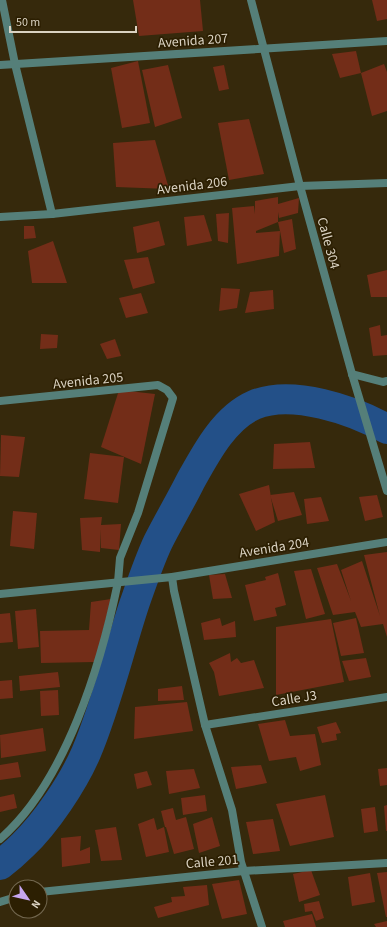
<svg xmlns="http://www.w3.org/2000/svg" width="387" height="927" font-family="'Source Sans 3',sans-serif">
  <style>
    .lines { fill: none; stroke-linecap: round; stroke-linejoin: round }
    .river { stroke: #235088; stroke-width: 30 }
    .building { fill: #732d18; fill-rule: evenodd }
    .lane { stroke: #557f79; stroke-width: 8 }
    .street { stroke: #557f79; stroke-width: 8 }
    .labels { text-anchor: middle; stroke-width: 3.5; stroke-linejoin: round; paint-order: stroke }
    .street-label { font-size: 14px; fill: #dad2c2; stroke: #2c1f02 }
  </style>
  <rect width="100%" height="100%" fill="#36290c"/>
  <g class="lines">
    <!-- river -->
    <path class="river" d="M0 865C8 859 16 852 23 845 46 823 73 783 86 753 106 706 118 654 134 605 141 585 149 561 158 542 168 522 180 502 190 482 205 455 224 418 254 405 292 389 353 410 387 429"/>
  </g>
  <!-- building -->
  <g class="building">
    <path d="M133 0H200L203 31 139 36Z"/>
    <path d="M372 0H387V19L377 21Z"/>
    <path d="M356 51 361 73 340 78 332 54Z"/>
    <path d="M138 61 150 123 122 128 111 68Z"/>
    <path d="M384 64 387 72V111L372 116 361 73Z"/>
    <path d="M168 65 182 118 155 127 142 70Z"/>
    <path d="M224 65 229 89 219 91 213 67Z"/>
    <path d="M249 119 264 174 229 180 218 123Z"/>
    <path d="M155 140 169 189 116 187 113 143Z"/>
    <path d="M278 197V204L299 198 298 213 279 218 278 212V222L292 219 296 249 284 253 280 231 279 256 237 264 232 208 254 206 255 214V201ZM278 222 280 231 256 233V231Z"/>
    <path d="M229 213 228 243 218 241 216 214Z"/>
    <path d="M204 215 212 241 187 246 184 217Z"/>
    <path d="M159 221 165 245 137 253 133 227Z"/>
    <path d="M24 226H34L36 238 24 239Z"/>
    <path d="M53 241 67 283H32L28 251Z"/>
    <path d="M148 257 155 283 133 289 124 260Z"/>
    <path d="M387 270V297H371L367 275Z"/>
    <path d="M221 288 240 289 237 308 219 311Z"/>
    <path d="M273 290 274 309 245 313 250 292Z"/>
    <path d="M141 293 148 313 126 318 119 298Z"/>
    <path d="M380 325 381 336 387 335V355L373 356 369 328Z"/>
    <path d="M41 334 58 335 57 348 40 349Z"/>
    <path d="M115 339 121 356 107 359 100 344Z"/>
    <path d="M119 390 155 394 141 464 101 447Z"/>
    <path d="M1 435 25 437 19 477 0 476Z"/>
    <path d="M310 442 315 468 273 469 274 444Z"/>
    <path d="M90 453 124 457 118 503 84 499Z"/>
    <path d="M269 485 275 522 256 531 239 494Z"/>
    <path d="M294 492 302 515 278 521 270 495Z"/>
    <path d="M377 495 383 517 365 521 359 497Z"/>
    <path d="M321 497 329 521 307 524 304 499Z"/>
    <path d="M13 511 37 513 34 549 10 546Z"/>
    <path d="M102 517 101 525 121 524 119 550 101 548V529L100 552 82 550 80 518Z"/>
    <path d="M387 552V637L383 624 361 627 355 612 333 615 317 568 337 564 351 601 341 570 362 561 380 616 364 555Z"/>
    <path d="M311 569 325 614 306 619 294 571Z"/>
    <path d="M278 573 286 605 275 608 277 616 254 621 245 585 266 580 265 577Z"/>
    <path d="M225 574 232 598 213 599 209 575Z"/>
    <path d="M111 599 95 662 41 663 40 631 89 630 91 602Z"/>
    <path d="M36 609 39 647 18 649 15 611Z"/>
    <path d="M10 613 13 642 0 643V614Z"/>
    <path d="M220 618 222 626 235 621 236 637 204 640 201 623Z"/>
    <path d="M356 618 364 653 341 656 333 623Z"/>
    <path d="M331 619 344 682 276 695V627Z"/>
    <path d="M230 653 231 662 237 658 241 663 254 660 264 688 219 696 214 672 209 663Z"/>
    <path d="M366 658 371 677 349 681 342 661Z"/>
    <path d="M58 672 60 687 20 691 19 676Z"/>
    <path d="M12 680 13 698 0 699V681Z"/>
    <path d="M182 686 184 700 158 701V689Z"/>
    <path d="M58 690 59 715 41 716 40 691Z"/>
    <path d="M187 702 193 731 134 739 135 707Z"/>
    <path d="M285 720 290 736 315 734 321 765 300 771 296 757 269 761 258 724Z"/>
    <path d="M336 722 341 733 336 734 337 740 322 743 317 727Z"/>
    <path d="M43 728 46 751 1 758 0 735Z"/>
    <path d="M18 762 21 777 0 780V765Z"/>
    <path d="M261 765 267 783 236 789 231 767Z"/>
    <path d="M387 768V785L380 786 378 769Z"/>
    <path d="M194 769 200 788 169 794 166 771Z"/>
    <path d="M147 771 152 785 137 789 134 774Z"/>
    <path d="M14 794 17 808 0 812V797Z"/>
    <path d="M205 795 207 811 183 815 181 798Z"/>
    <path d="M325 795 334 837 290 846 276 804Z"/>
    <path d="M387 805V831H386L384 806Z"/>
    <path d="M375 807 378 831 364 833 361 809Z"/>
    <path d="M173 808 176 820 186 817 194 849 174 854 166 827H165L161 811Z"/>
    <path d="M212 817 220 846 199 853 193 824Z"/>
    <path d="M154 818 157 830 164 827 169 852 146 857 138 824Z"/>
    <path d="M273 819 280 851 253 854 246 822Z"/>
    <path d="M116 827 122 860 101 861 95 830Z"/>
    <path d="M81 836 80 851 90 847V863L62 867 61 838Z"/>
    <path d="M311 870 320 895 299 902 293 874Z"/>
    <path d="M387 872V917H386L377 873Z"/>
    <path d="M370 873 375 902 352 906 348 877Z"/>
    <path d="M239 880 247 914 222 919 212 884Z"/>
    <path d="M207 885 209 905 158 918 154 907 172 902 171 897 185 896 183 887Z"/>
    <path d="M319 901 324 918 316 921 312 911 305 912 304 904Z"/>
    <path d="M312 914 316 927H285L283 921Z"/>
    <path d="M387 921V927H376L374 924Z"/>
  </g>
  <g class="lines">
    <!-- lane -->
    <path class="lane" d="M0 839C66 782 101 664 118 582"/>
    <!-- street -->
    <g class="street">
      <path d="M2 0 15 64 52 214"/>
      <path d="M251 0 300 186 352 374 387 491"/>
      <path d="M0 65 387 41"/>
      <path d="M0 217 52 214 300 186 387 183"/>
      <path d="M352 374 383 382 387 381"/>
      <path d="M0 401 158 385 167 390 173 398 138 513 120 558 118 582"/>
      <path d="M172 577 174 591 205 725 232 810 241 862 262 927"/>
      <path d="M0 594 172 577 387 542"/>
      <path d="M205 725 387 697"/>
      <path d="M40 892 244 871 387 863"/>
      <path d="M0 902 16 897"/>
    </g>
  </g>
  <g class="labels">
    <!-- street labels -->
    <g class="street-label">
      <text transform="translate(193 40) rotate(-4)" y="5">Avenida 207</text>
      <text transform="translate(192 185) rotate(-7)" y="5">Avenida 206</text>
      <text transform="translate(329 243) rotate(75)" y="5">Calle 304</text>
      <text transform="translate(88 380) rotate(-6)" y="5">Avenida 205</text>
      <text transform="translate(274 547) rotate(-9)" y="5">Avenida 204</text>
      <text transform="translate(294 698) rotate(-9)" y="5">Calle J3</text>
      <text transform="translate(212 861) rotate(-5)" y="5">Calle 201</text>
    </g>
  </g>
  <!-- north arrow -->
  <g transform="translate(28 899) rotate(124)"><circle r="19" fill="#2c1f02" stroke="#72674f"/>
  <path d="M0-3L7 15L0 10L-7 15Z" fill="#c6a6f0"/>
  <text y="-6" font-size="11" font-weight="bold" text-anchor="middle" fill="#dad2c2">N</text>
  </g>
  <!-- scale -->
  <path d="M10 26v6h126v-6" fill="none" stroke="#dad2c2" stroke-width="2"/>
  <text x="16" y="26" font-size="12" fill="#dad2c2" stroke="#2c1f02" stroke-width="3" paint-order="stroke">50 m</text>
</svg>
